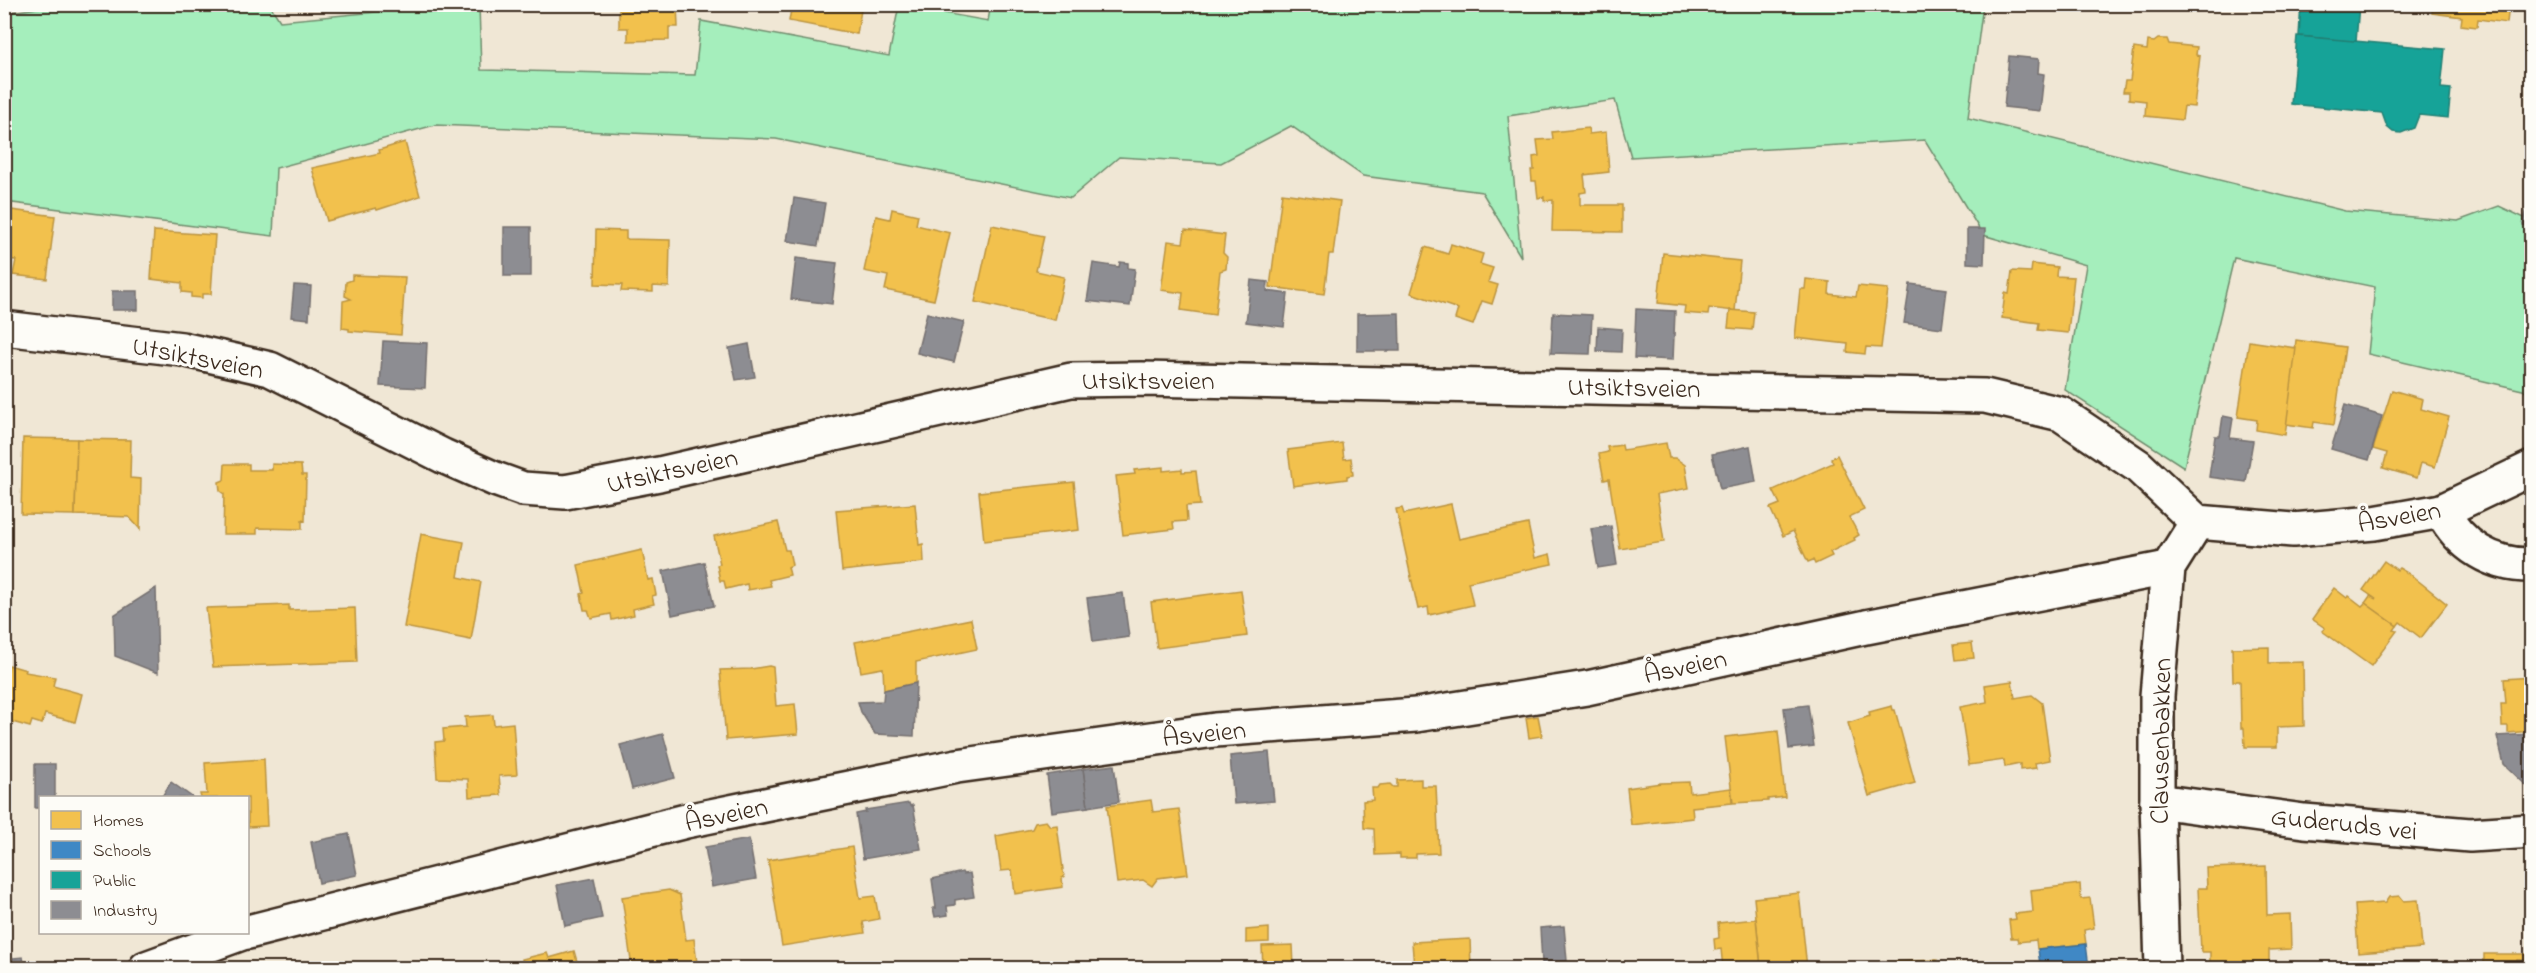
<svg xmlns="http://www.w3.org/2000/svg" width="2536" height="973" font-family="'Indie Flower',sans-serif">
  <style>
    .green { fill: #a5eebc; stroke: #708c6d; stroke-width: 1.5 }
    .homes { fill: #f2c14e; stroke: #bb9440; stroke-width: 1.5 }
    .schools { fill: #3f88c5; stroke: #3e6c93; stroke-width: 1.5 }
    .public { fill: #17a398; stroke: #227f73; stroke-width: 1.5 }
    .industry { fill: #8d8d92; stroke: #746f6f; stroke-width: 1.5 }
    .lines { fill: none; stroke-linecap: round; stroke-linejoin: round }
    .street-casing { stroke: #3b2a1e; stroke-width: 38 }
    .street { stroke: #fdfcf7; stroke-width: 33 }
    .labels { text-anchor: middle; stroke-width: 6; stroke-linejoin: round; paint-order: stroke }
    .street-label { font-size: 27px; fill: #3b2a1e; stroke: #fdfcf7 }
  </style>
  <rect width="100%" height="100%" fill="#f0e7d5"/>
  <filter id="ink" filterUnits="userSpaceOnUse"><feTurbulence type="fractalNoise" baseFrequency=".0167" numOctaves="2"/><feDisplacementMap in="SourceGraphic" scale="12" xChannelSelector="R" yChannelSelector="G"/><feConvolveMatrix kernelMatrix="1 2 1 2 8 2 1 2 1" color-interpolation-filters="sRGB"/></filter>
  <g filter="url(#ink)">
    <!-- green -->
    <path class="green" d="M991 4 1983 5 1968 118 2345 211 2458 221 2499 206 2531 221V392L2368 354 2375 287 2234 258 2184 467 2065 390 2086 265 1983 235 1925 140 1631 157 1615 100 1508 116 1521 257 1482 192 1363 176 1291 126 1221 163 1119 157 1071 198 776 139 435 125 276 168 273 236 5 202V13L57 5H270L280 21 452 5H479L481 70 695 75 701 21 889 56 899 5 988 21Z"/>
    <!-- homes -->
    <g class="homes">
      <path d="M619 4H677L678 27H669V40L628 41V28H619Z"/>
      <path d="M792 4H862L857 34 789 21Z"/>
      <path d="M2433 4H2509L2507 23 2478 19 2477 27 2461 25 2462 17 2432 13Z"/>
      <path d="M2158 39H2167L2169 44 2197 47 2196 55 2200 56 2194 107 2184 106 2182 120 2145 116 2146 101 2129 99V92H2123L2125 81H2130L2134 48 2147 50 2148 41 2154 42Z"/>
      <path d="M1588 128 1589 134 1606 132 1609 172 1584 175 1586 192 1580 193V205H1622V232L1552 231 1553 200 1544 201V197L1538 198 1536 181H1532L1531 170H1534L1533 157 1539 156 1537 140 1553 139 1552 132Z"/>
      <path d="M405 142 420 196 377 210 376 208 327 221 312 168 380 153 379 150Z"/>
      <path d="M1282 193 1340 201 1333 254H1329L1324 294 1270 287Z"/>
      <path d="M4 209 55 216 47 279 13 275 16 260 4 259Z"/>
      <path d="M892 209 918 215 916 225 950 233 934 300 885 290 888 276 864 271 876 216 890 219Z"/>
      <path d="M992 225 1044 236 1036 271 1064 277 1055 320 975 302Z"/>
      <path d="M596 230 626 231V239L670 240 669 287 653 286V292L621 291 622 285 595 284Z"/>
      <path d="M1185 230 1225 235 1223 253 1227 257 1226 269 1220 271 1215 315 1181 310 1183 293 1161 290 1168 241 1183 243Z"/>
      <path d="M154 231 215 235 211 294H202V298L191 297V293L182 292V283L151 279Z"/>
      <path d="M1451 244 1483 254 1480 264 1493 268 1488 282 1498 285 1492 304 1482 301 1473 325 1455 319 1458 309 1411 293 1425 247 1448 254Z"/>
      <path d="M1663 253 1740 261 1735 311 1709 308 1708 315 1684 313 1685 306 1658 303Z"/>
      <path d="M2032 264 2057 267 2056 276 2074 277 2068 333 2038 330 2039 323 2002 318 2005 293 2009 294 2012 271 2031 272Z"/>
      <path d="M352 275 405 277 401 335 349 331V329L342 328 343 301 351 299 345 296 346 282 352 280Z"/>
      <path d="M1806 279 1830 282 1829 294 1856 297 1858 286 1888 289 1881 348 1866 347 1865 354 1847 352 1848 344 1795 338 1800 289H1805Z"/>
      <path d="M1730 310 1754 312 1752 330 1728 328Z"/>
      <path d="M2296 340 2345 347 2334 425 2314 422 2313 428 2286 424Z"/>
      <path d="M2249 341 2296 348 2285 435 2256 430 2257 420 2238 417Z"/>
      <path d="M2392 390 2423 399 2421 409 2449 417 2435 467 2421 463 2417 478 2383 468 2387 453 2373 449Z"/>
      <path d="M23 438 77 439 75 515 21 514Z"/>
      <path d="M77 439 131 440 130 478 141 479 140 529 129 517 75 515Z"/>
      <path d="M1342 443 1344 459 1351 458 1353 475 1347 476V479L1293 486 1288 450Z"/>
      <path d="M1666 443 1669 458H1675L1685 465 1689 488 1657 494 1664 542 1620 549 1609 479 1604 480 1599 454 1608 452 1607 447 1622 445 1623 450Z"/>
      <path d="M1837 455 1864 510 1849 517 1859 535 1854 538 1855 540 1830 552 1832 556 1815 564 1813 560 1808 562 1793 531 1783 536 1770 508 1780 504 1773 490 1833 463 1831 459Z"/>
      <path d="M225 464H249V470H272V464L301 465 302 475H306L305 521 302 520V529L257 528V534H223L224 494 220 491 219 482 224 480Z"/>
      <path d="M1163 467V471L1182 469V472L1196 471 1200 505 1186 506 1187 521 1173 522 1174 529 1123 535 1116 476 1135 474 1134 470Z"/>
      <path d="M1074 482 1079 530 984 541 979 492Z"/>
      <path d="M915 504 919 545 923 544 924 562 842 571 836 510Z"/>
      <path d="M1451 504 1459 539 1528 524 1535 558 1550 554 1552 564 1468 582 1473 605 1429 615 1428 607 1418 609 1396 509 1402 508 1404 514Z"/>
      <path d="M778 522 785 550H789L792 565 788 567 790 575 769 580 771 586 748 590 747 584 726 589 724 581H720L717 565 720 564 714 536Z"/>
      <path d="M421 534 464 542 458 577 481 582 471 640 404 627Z"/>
      <path d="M642 550 648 580 653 579 656 595 652 596 654 604 633 609 634 615 612 620 611 614 591 618 588 610H584L581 594 584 593 578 565Z"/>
      <path d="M2384 561 2397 570 2399 568 2411 575 2447 604 2421 638 2400 622 2397 626 2365 603 2370 596 2376 599 2363 590Z"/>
      <path d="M2334 588 2347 598 2349 596 2362 606 2365 603 2397 626 2394 630 2397 631 2371 666 2322 631 2325 628 2312 619Z"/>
      <path d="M1241 590 1247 636 1157 648 1151 602Z"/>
      <path d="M289 605V610L355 608 357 662 213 667 206 608Z"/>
      <path d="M971 619 977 649 916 662V683L884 690 883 668 861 672 855 642Z"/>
      <path d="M1972 643 1974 658 1955 660 1953 645Z"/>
      <path d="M2269 647V663L2303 662 2304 726 2277 727V747H2245L2244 728H2241L2240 681H2233L2232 648Z"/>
      <path d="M9 665 26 670 25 672 55 677 53 686 82 694 75 722 45 714 42 724 32 721 30 727 5 720 7 714H4V669L8 670Z"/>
      <path d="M769 666 773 667 776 706 795 704 798 734 726 740 720 670 751 669Z"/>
      <path d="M2532 677V731L2508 733V726H2502L2501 704H2506L2504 679Z"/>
      <path d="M2012 681 2015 698 2032 695 2042 703 2050 760 2035 763 2036 768 2020 770V764L2005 767 2004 760 1969 765 1960 707 1987 702 1985 685Z"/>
      <path d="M1892 706 1893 710H1895L1915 783 1869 796 1848 723 1870 716 1869 712Z"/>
      <path d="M493 715 494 725 513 723 517 775 499 776 501 795 469 797 468 779 437 778 435 742 444 741 443 729 466 727 465 717Z"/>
      <path d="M1538 716 1542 736 1529 738 1526 718Z"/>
      <path d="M1778 731 1785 797 1768 799V801L1733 803 1725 737Z"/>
      <path d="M264 759 267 826 248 827V798H201L200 794H207L205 763Z"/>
      <path d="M1421 779V786H1436L1439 853 1416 854V858H1400V854L1375 855 1374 829 1364 828 1363 801 1373 800 1372 788H1378L1380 785 1390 784 1393 787H1397V780Z"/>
      <path d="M1689 782 1690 793 1731 788 1732 803 1692 807 1693 818 1631 825 1627 788 1661 783Z"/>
      <path d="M1151 800 1153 812 1179 809 1188 874 1158 878 1152 886 1143 880 1117 883 1107 806Z"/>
      <path d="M1046 821 1050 826 1057 825 1064 877 1062 878 1063 887 1015 894 1012 870 1001 871 996 836 1032 829 1035 823Z"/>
      <path d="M852 847 860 898 875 896 879 919 863 922 865 933 782 946 768 860Z"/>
      <path d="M2266 866 2267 915 2290 914 2291 949 2269 950V968H2210V952H2201L2198 888H2207L2206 868Z"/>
      <path d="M2080 884 2081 899 2090 898 2094 928 2084 930 2086 944 2037 949 2036 940 2018 942 2017 938H2011L2009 920 2016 919 2015 914 2033 912 2031 890Z"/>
      <path d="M669 890 680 895 686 940 694 939 697 963H690V968H632L622 897Z"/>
      <path d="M1799 893 1807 968H1761L1754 898Z"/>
      <path d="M2400 896 2404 901 2418 900 2422 948 2358 953 2355 905 2385 903 2389 897Z"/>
      <path d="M1756 919 1761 968H1723L1721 949 1715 950 1714 939 1719 938 1718 923Z"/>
      <path d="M1269 928V942L1246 943V930Z"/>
      <path d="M1470 939 1471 968H1414L1412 942Z"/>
      <path d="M1293 945 1294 967 1310 966V968H1263L1262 946Z"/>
      <path d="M574 951 578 965 583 964 584 968H509L523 965 522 959 547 953 549 958Z"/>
      <path d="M2484 954H2532V960H2517L2518 968H2484Z"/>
      <path d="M1937 960V968H1871V963Z"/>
    </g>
    <!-- schools -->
    <path class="schools" d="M2086 944 2089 968H2024L2040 965 2038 949Z"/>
    <!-- public -->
    <g class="public">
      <path d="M2301 4H2359L2356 42 2299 36Z"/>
      <path d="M2297 36 2445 49 2441 88 2451 89 2448 118 2419 115 2414 128 2401 133 2393 132 2387 127 2382 113 2291 104Z"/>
    </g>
    <!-- industry -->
    <g class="industry">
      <path d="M2009 56 2039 59 2038 73 2044 74 2040 111 2004 107Z"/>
      <path d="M794 198 825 203 818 246 787 241Z"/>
      <path d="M2529 200 2532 201V227L2523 225Z"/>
      <rect x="504" y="227" width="27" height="49"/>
      <path d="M1967 229H1985L1984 264 1967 263Z"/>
      <path d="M796 258 837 263 832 304 791 299Z"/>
      <path d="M1120 262 1128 263V268L1135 269 1130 306 1087 301 1093 263 1119 267Z"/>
      <path d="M1251 280 1268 282 1267 291 1288 294 1284 327 1246 322Z"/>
      <path d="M1910 284 1947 289 1942 328 1904 323Z"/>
      <path d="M294 285 311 286 309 319 291 317Z"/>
      <rect x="112" y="291" width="26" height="19"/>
      <path d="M1636 309 1675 311 1673 360 1634 358Z"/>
      <path d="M927 313 964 322 954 362 917 353Z"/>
      <path d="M1399 313 1400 351H1357V314Z"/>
      <path d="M1553 313 1592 315 1590 354 1551 353Z"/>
      <path d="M1598 327 1622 329 1621 352 1597 351Z"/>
      <path d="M383 341 427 343 425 388 380 386Z"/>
      <path d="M749 344 755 377 736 380 729 348Z"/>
      <path d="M2345 405 2382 416 2369 460 2331 449Z"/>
      <path d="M2223 416 2233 418 2230 438 2253 441 2246 482 2209 477 2215 436H2220Z"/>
      <path d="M1750 446 1756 482 1720 489 1712 454Z"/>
      <path d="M1611 526 1617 565 1598 568 1591 529Z"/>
      <path d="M704 562 714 606 672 615 663 571Z"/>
      <path d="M156 588 158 673 115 656 114 615Z"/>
      <path d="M1123 593 1129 637 1093 642 1087 598Z"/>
      <path d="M916 683 914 736 875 734 861 712 858 702 883 701 884 690Z"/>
      <path d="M1808 705 1814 746 1789 749 1784 708Z"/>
      <path d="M663 734 675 778 632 789 620 745Z"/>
      <path d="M2532 734V791L2504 764 2497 736Z"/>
      <path d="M1269 752 1274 801 1234 804 1230 756Z"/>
      <path d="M35 764H55V798H40V808H35Z"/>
      <path d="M1114 765 1119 802 1088 807 1083 769Z"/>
      <path d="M1083 769 1088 807 1052 812 1047 775Z"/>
      <path d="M171 782 192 797 191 798H161Z"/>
      <path d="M909 803 910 806 913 805 921 849 863 859 856 814 866 812 865 810Z"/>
      <path d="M349 834 357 875 319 883 311 842Z"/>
      <path d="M749 839 756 879 712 887 705 847Z"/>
      <path d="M962 872 963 874 970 873 974 897 955 900V905L947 906 948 915 935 917 933 908H936L932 879Z"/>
      <path d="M594 878 602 918 565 926 557 885Z"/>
      <path d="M1564 926 1567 961 1542 963 1540 928Z"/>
      <path d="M23 957 25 968H4V959Z"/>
    </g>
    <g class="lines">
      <defs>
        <g id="street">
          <path d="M4 328 182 349 270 369 443 456 495 479 523 489 565 492 659 474 1071 380 1142 379 1985 396 2061 414 2138 466 2197 522 2293 530 2374 523 2442 511 2532 468"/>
          <path d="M2442 511C2460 546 2492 566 2532 565"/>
          <path d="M2157 801 2304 821 2470 835 2532 831"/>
          <path d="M248 932 686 821 957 766 1215 730 1416 715 1587 688 1866 627 2168 568"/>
          <path d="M146 968 245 932"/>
          <path d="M2162 968 2157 801V696L2168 568 2197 522"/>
        </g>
      </defs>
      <!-- street casing -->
      <use href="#street" class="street-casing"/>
      <!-- street -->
      <use href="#street" class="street"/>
    </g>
  </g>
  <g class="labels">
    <!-- street labels -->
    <g class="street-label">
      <text transform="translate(198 357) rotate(11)" y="9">Utsiktsveien</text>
      <text x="1148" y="389">Utsiktsveien</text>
      <text transform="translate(1634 387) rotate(1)" y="9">Utsiktsveien</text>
      <text transform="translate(672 470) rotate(-12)" y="9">Utsiktsveien</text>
      <text transform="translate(2399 516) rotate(-10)" y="9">Åsveien</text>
      <text transform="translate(1685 666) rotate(-12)" y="9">Åsveien</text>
      <text transform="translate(1204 733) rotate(-6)" y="9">Åsveien</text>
      <text transform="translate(2160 741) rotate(-89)" y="9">Clausenbakken</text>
      <text transform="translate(726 814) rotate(-12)" y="9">Åsveien</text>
      <text transform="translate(2344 823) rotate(6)" y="9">Guderuds vei</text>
    </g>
  </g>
  <!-- margin -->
  <rect width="2536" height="973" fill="none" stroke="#fdfcf7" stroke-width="24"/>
  <rect x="12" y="12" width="2512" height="949" fill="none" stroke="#3b2a1e" stroke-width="2" filter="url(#ink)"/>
  <!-- legend -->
  <rect x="39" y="796" width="210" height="138" fill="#fdfcf7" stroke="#afa8a0" stroke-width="1.5"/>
  <rect x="51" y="811" width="30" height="18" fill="#f2c14e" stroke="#afa8a0" stroke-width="1.5"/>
  <text x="93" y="826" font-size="18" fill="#3b2a1e">Homes</text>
  <rect x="51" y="841" width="30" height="18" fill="#3f88c5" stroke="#afa8a0" stroke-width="1.5"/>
  <text x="93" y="856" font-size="18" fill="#3b2a1e">Schools</text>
  <rect x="51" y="871" width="30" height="18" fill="#17a398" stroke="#afa8a0" stroke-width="1.5"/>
  <text x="93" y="886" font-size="18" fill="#3b2a1e">Public</text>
  <rect x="51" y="901" width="30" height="18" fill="#8d8d92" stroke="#afa8a0" stroke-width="1.5"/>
  <text x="93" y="916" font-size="18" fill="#3b2a1e">Industry</text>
</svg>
